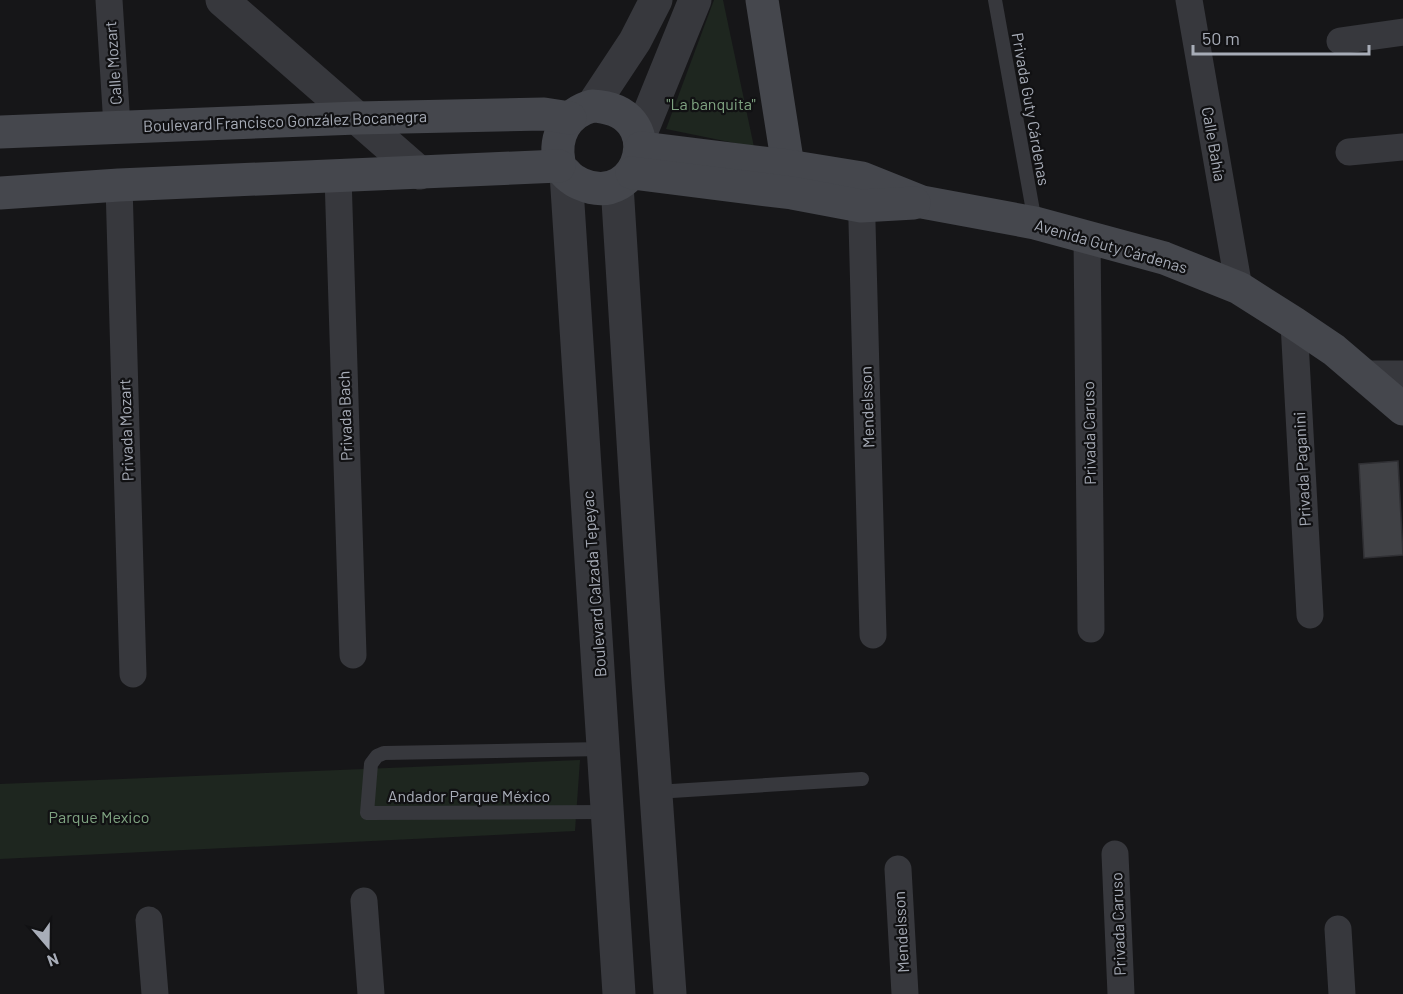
<svg xmlns="http://www.w3.org/2000/svg" width="1403" height="994" font-family="Barlow,sans-serif">
  <style>
    .green { fill: #1e261f }
    .building { fill: #404145; stroke: #303034; stroke-width: 1.5 }
    .lines { fill: none; stroke-linecap: round; stroke-linejoin: round }
    .service { stroke: #37383d; stroke-width: 14 }
    .minor { stroke: #37383d; stroke-width: 27 }
    .tertiary { stroke: #37383d; stroke-width: 33 }
    .secondary { stroke: #45474d; stroke-width: 33 }
    .labels { text-anchor: middle; stroke-width: 4.5; stroke-linejoin: round; paint-order: stroke }
    .street-label { font-size: 16px; fill: #a8adb8; stroke: #111113 }
    .park-label { font-size: 16px; fill: #7fa381; stroke: #111113 }
  </style>
  <rect width="100%" height="100%" fill="#161618"/>
  <!-- green -->
  <g class="green">
    <path d="M714 0H723L754 147 666 129Z"/>
    <path d="M580 760 575 831 0 859V784Z"/>
  </g>
  <!-- building -->
  <path class="building" d="M1398 461 1403 555 1364 558 1359 464Z"/>
  <g class="lines">
    <!-- service -->
    <g class="service">
      <path d="M995 0 1035 222"/>
      <path d="M603 749 384 753 377 756 371 764 367 813 606 812"/>
      <path d="M656 792 862 779"/>
    </g>
    <!-- minor -->
    <g class="minor">
      <path d="M109 0 117 126"/>
      <path d="M1189 0 1239 288"/>
      <path d="M1340 41 1403 32"/>
      <path d="M1349 152 1403 147"/>
      <path d="M338 176 353 655"/>
      <path d="M119 185 133 674"/>
      <path d="M861 185 873 635"/>
      <path d="M1087 236 1091 629"/>
      <path d="M1294 323 1310 615"/>
      <path d="M1363 374H1403"/>
      <path d="M1115 854 1121 994"/>
      <path d="M898 869 905 994"/>
      <path d="M364 901 371 994"/>
      <path d="M149 920 155 994"/>
      <path d="M1338 929 1342 994"/>
    </g>
    <!-- tertiary -->
    <g class="tertiary">
      <path d="M222 0 420 173"/>
      <path d="M592 106 635 41 656 0"/>
      <path d="M639 138 695 0"/>
      <path d="M566 173 619 994"/>
      <path d="M617 185 648 681 670 994"/>
    </g>
    <!-- secondary -->
    <g class="secondary">
      <path d="M762 0 788 166"/>
      <path d="M592 106C671 109 641 211 581 184 573 181 560 171 559 162 554 136 566 113 592 106Z"/>
      <path d="M0 132 357 118 544 114 570 118"/>
      <path d="M641 148 788 166 862 178 922 202 1035 223 1164 258 1239 288 1294 323 1334 350 1403 409"/>
      <path d="M632 173 792 193 861 206 914 203"/>
      <path d="M0 193 119 185 559 166"/>
    </g>
  </g>
  <g class="labels">
    <!-- street labels -->
    <g class="street-label">
      <text transform="translate(113 63) rotate(-94)" y="6">Calle Mozart</text>
      <text transform="translate(1031 109) rotate(80)" y="6">Privada Guty Cárdenas</text>
      <text transform="translate(285 121) rotate(-2)" y="6">Boulevard Francisco González Bocanegra</text>
      <text transform="translate(1214 144) rotate(80)" y="6">Calle Bahía</text>
      <text transform="translate(1111 246) rotate(16)" y="6">Avenida Guty Cárdenas</text>
      <text transform="translate(867 407) rotate(-92)" y="6">Mendelsson</text>
      <text transform="translate(345 416) rotate(-92)" y="6">Privada Bach</text>
      <text transform="translate(126 430) rotate(-92)" y="6">Privada Mozart</text>
      <text transform="translate(1089 433) rotate(-91)" y="6">Privada Caruso</text>
      <text transform="translate(1302 469) rotate(-93)" y="6">Privada Paganini</text>
      <text transform="translate(594 584) rotate(-94)" y="6">Boulevard Calzada Tepeyac</text>
      <text x="469" y="802">Andador Parque México</text>
      <text transform="translate(1118 924) rotate(-92)" y="6">Privada Caruso</text>
      <text transform="translate(901 932) rotate(-93)" y="6">Mendelsson</text>
    </g>
    <!-- park labels -->
    <g class="park-label">
      <text x="711" y="110">"La banquita"</text>
      <text x="99" y="823">Parque Mexico</text>
    </g>
  </g>
  <!-- north arrow -->
  <g transform="translate(48 946) rotate(160)" stroke="#111113" stroke-width="4.5" paint-order="stroke">
  <path d="M0-4.5L10 22L0 15L-10 22Z" fill="#a8adb8"/>
  <text y="-9" font-size="16" font-weight="bold" text-anchor="middle" fill="#a8adb8">N</text>
  </g>
  <!-- scale -->
  <path d="M1193 45v9h176v-9" fill="none" stroke="#a8adb8" stroke-width="3"/>
  <text x="1202" y="45" font-size="18" fill="#a8adb8" stroke="#111113" stroke-width="4.5" paint-order="stroke">50 m</text>
</svg>
